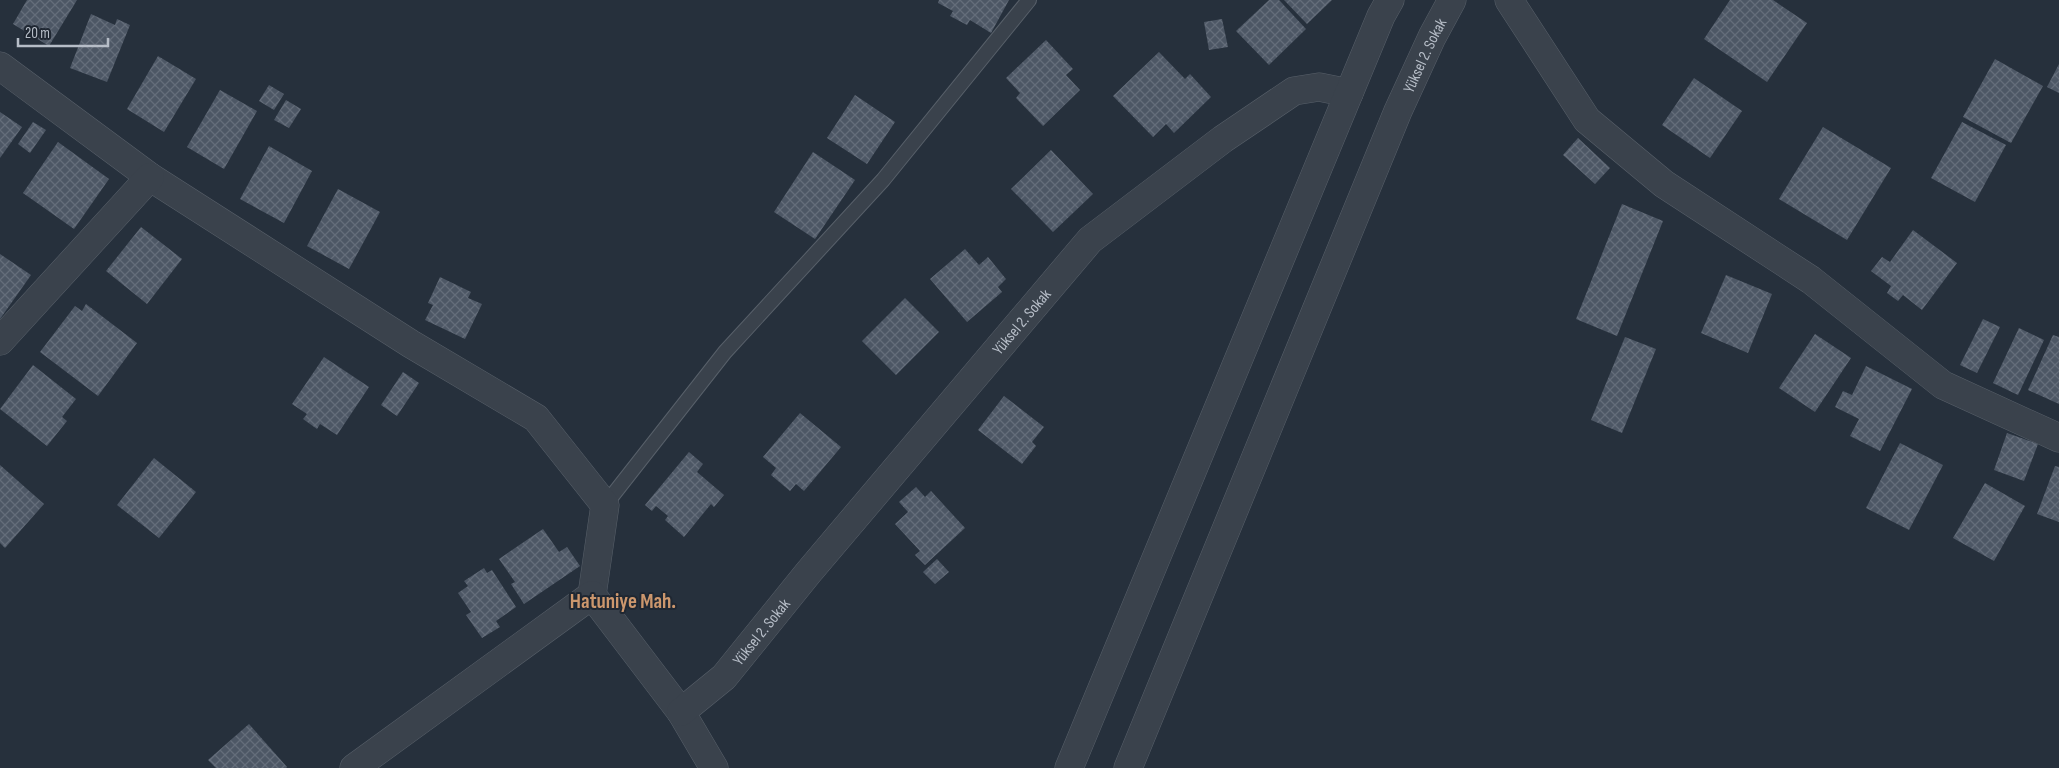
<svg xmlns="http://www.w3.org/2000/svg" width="2059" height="768" font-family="'Sofia Sans Condensed',sans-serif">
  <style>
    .building { fill: url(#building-cross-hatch) }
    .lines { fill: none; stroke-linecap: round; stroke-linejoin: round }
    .service-casing { stroke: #58606a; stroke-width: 16 }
    .minor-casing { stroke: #58606a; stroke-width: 29 }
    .tertiary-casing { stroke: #58606a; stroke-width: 29 }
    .service { stroke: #3a424c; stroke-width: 14 }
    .minor { stroke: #3a424c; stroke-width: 28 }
    .tertiary { stroke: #3a424c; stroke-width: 28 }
    .labels { text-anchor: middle; stroke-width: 4; stroke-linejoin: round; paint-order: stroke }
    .street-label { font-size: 16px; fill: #b6bdc7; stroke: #1f2732 }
    .district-label { font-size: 21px; font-weight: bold; fill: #cc976d; stroke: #1f2732 }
  </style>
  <defs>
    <pattern id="building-cross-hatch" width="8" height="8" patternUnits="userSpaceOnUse" patternTransform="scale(1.25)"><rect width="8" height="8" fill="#4d5765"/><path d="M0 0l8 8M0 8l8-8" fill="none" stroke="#646d7a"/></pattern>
  </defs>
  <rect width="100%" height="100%" fill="#26303c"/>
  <!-- building -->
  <g class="building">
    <path d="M27 0H77L49 46 13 24Z"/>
    <path d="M939 0H1009L991 33 970 20 967 25 950 16 953 11 938 3Z"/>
    <path d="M1269 0H1279L1306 29 1269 65 1236 31Z"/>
    <path d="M1284 0H1332L1307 24Z"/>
    <path d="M1730 0H1773L1807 23 1767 82 1704 39Z"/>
    <path d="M91 14 115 25 117 19 130 25 107 82 70 68Z"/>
    <path d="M1222 19 1228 47 1209 50 1204 22Z"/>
    <path d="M1046 40 1073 69 1066 75 1080 90 1043 126 1016 98 1020 93 1006 78Z"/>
    <path d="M1159 52 1185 79 1190 74 1211 97 1174 133 1166 124 1153 137 1113 96Z"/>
    <path d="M158 56 196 79 164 132 127 109Z"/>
    <path d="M1995 59 2043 86 2011 143 1963 117Z"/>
    <path d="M2059 64V93L2047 87Z"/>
    <path d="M1694 78 1742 111 1710 158 1662 125Z"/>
    <path d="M269 85 284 94 274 110 259 101Z"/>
    <path d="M220 90 257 111 224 169 187 147Z"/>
    <path d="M855 95 895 122 867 164 827 138Z"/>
    <path d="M286 100 301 109 289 128 274 120Z"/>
    <path d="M0 112 22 127 0 158Z"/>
    <path d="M33 122 46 130 30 153 18 144Z"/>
    <path d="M1962 122 2006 145 1975 202 1931 178Z"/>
    <path d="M1823 127 1891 168 1847 240 1779 199Z"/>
    <path d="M1578 138 1610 168 1595 184 1563 155Z"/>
    <path d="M58 142 109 179 74 229 23 193Z"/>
    <path d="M269 146 312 171 284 223 240 199Z"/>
    <path d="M1051 150 1093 194 1053 232 1011 189Z"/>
    <path d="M813 152 855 180 815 239 774 212Z"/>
    <path d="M338 189 380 212 349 269 307 246Z"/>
    <path d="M1622 204 1663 221 1617 336 1576 319Z"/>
    <path d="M141 227 182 259 147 304 106 271Z"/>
    <path d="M1913 230 1957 263 1922 310 1903 295 1898 301 1887 293 1891 286 1871 271 1882 257 1890 262Z"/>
    <path d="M965 249 979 265 988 257 1006 279 998 287 1002 292 967 322 930 279Z"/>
    <path d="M0 254 31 275 0 319Z"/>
    <path d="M1726 275 1772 294 1748 353 1701 333Z"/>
    <path d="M440 277 471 292 468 298 482 304 465 339 425 320 433 305 428 303Z"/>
    <path d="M905 298 939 332 896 375 862 341Z"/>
    <path d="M86 304 137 343 98 396 40 352 75 306 82 311Z"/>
    <path d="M1983 319 2000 327 1977 373 1960 365Z"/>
    <path d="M2019 328 2044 340 2018 395 1993 383Z"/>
    <path d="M1815 334 1851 358 1815 412 1779 388Z"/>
    <path d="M2053 335 2059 337V404L2028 390Z"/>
    <path d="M1625 337 1656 349 1622 433 1591 420Z"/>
    <path d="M324 357 369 387 337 435 320 424 317 429 303 419 307 414 292 404Z"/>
    <path d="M33 365 76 399 62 417 67 421 47 446 0 409Z"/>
    <path d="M1866 366 1912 389 1880 451 1850 436 1859 419 1835 407 1843 391 1852 395Z"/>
    <path d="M403 372 419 383 397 416 381 405Z"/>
    <path d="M1004 396 1044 427 1032 442 1036 446 1022 464 978 430Z"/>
    <path d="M800 413 841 447 804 491 796 484 790 491 771 475 776 468 763 457Z"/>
    <path d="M2007 433 2038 444 2024 481 1994 470Z"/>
    <path d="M1900 443 1943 465 1909 530 1866 508Z"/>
    <path d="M689 452 703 464 697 472 724 495 714 507 711 504 684 537 665 520 668 516 656 506 652 511 645 505Z"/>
    <path d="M154 458 196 492 159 538 117 505Z"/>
    <path d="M0 465 44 504 5 548 0 543Z"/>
    <path d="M2055 466 2059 467V522L2037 514Z"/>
    <path d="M1985 483 2025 506 1994 561 1953 538Z"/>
    <path d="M916 487 925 497 931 491 965 528 925 565 915 555 920 551 895 524 908 512 899 502Z"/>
    <path d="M543 529 559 552 567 547 580 566 524 604 511 584 515 582 499 559Z"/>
    <path d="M937 559 949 572 935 584 923 572Z"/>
    <path d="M484 568 487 573 492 570 516 607 496 621 500 627 482 638 466 615 471 612 458 593 468 586 464 581Z"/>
    <path d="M249 724 287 767 286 768H216L208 760Z"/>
  </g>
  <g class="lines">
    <defs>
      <path id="service" d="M605 505 725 352 883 180 1029 0"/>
      <g id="minor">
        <path d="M1509 0 1587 120 1664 184 1811 280 1943 385 2059 438"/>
        <path d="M0 66 150 177 411 344 536 418 605 505 592 595 681 712 714 768"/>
        <path d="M0 341 150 177"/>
        <path d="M354 768 592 595"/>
      </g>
      <g id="tertiary">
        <path id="s1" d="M681 712 724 677 808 573 1090 240 1223 139 1294 91 1319 87 1349 93"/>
        <path d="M1069 768 1381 16 1390 0"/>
        <path id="s2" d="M1128 768 1398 111 1432 37 1452 0"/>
      </g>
    </defs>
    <!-- service casing -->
    <use href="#service" class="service-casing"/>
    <!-- minor casing -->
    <use href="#minor" class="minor-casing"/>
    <!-- tertiary casing -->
    <use href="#tertiary" class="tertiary-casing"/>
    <!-- service -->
    <use href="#service" class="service"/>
    <!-- minor -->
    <use href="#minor" class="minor"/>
    <!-- tertiary -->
    <use href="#tertiary" class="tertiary"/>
  </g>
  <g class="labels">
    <!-- street labels -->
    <g class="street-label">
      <text dy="6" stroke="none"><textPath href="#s2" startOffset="772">Yüksel 2. Sokak</textPath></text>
      <text dy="6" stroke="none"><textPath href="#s1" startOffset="519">Yüksel 2. Sokak</textPath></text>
      <text dy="6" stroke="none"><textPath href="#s1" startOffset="114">Yüksel 2. Sokak</textPath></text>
    </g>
    <!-- district labels -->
    <g class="district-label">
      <text x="623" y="608">Hatuniye Mah.</text>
    </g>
  </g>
  <!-- scale -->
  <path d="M18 38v8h90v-8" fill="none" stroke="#b6bdc7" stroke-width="2.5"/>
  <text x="25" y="38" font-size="15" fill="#b6bdc7" stroke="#1f2732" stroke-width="4" paint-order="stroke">20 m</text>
</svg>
